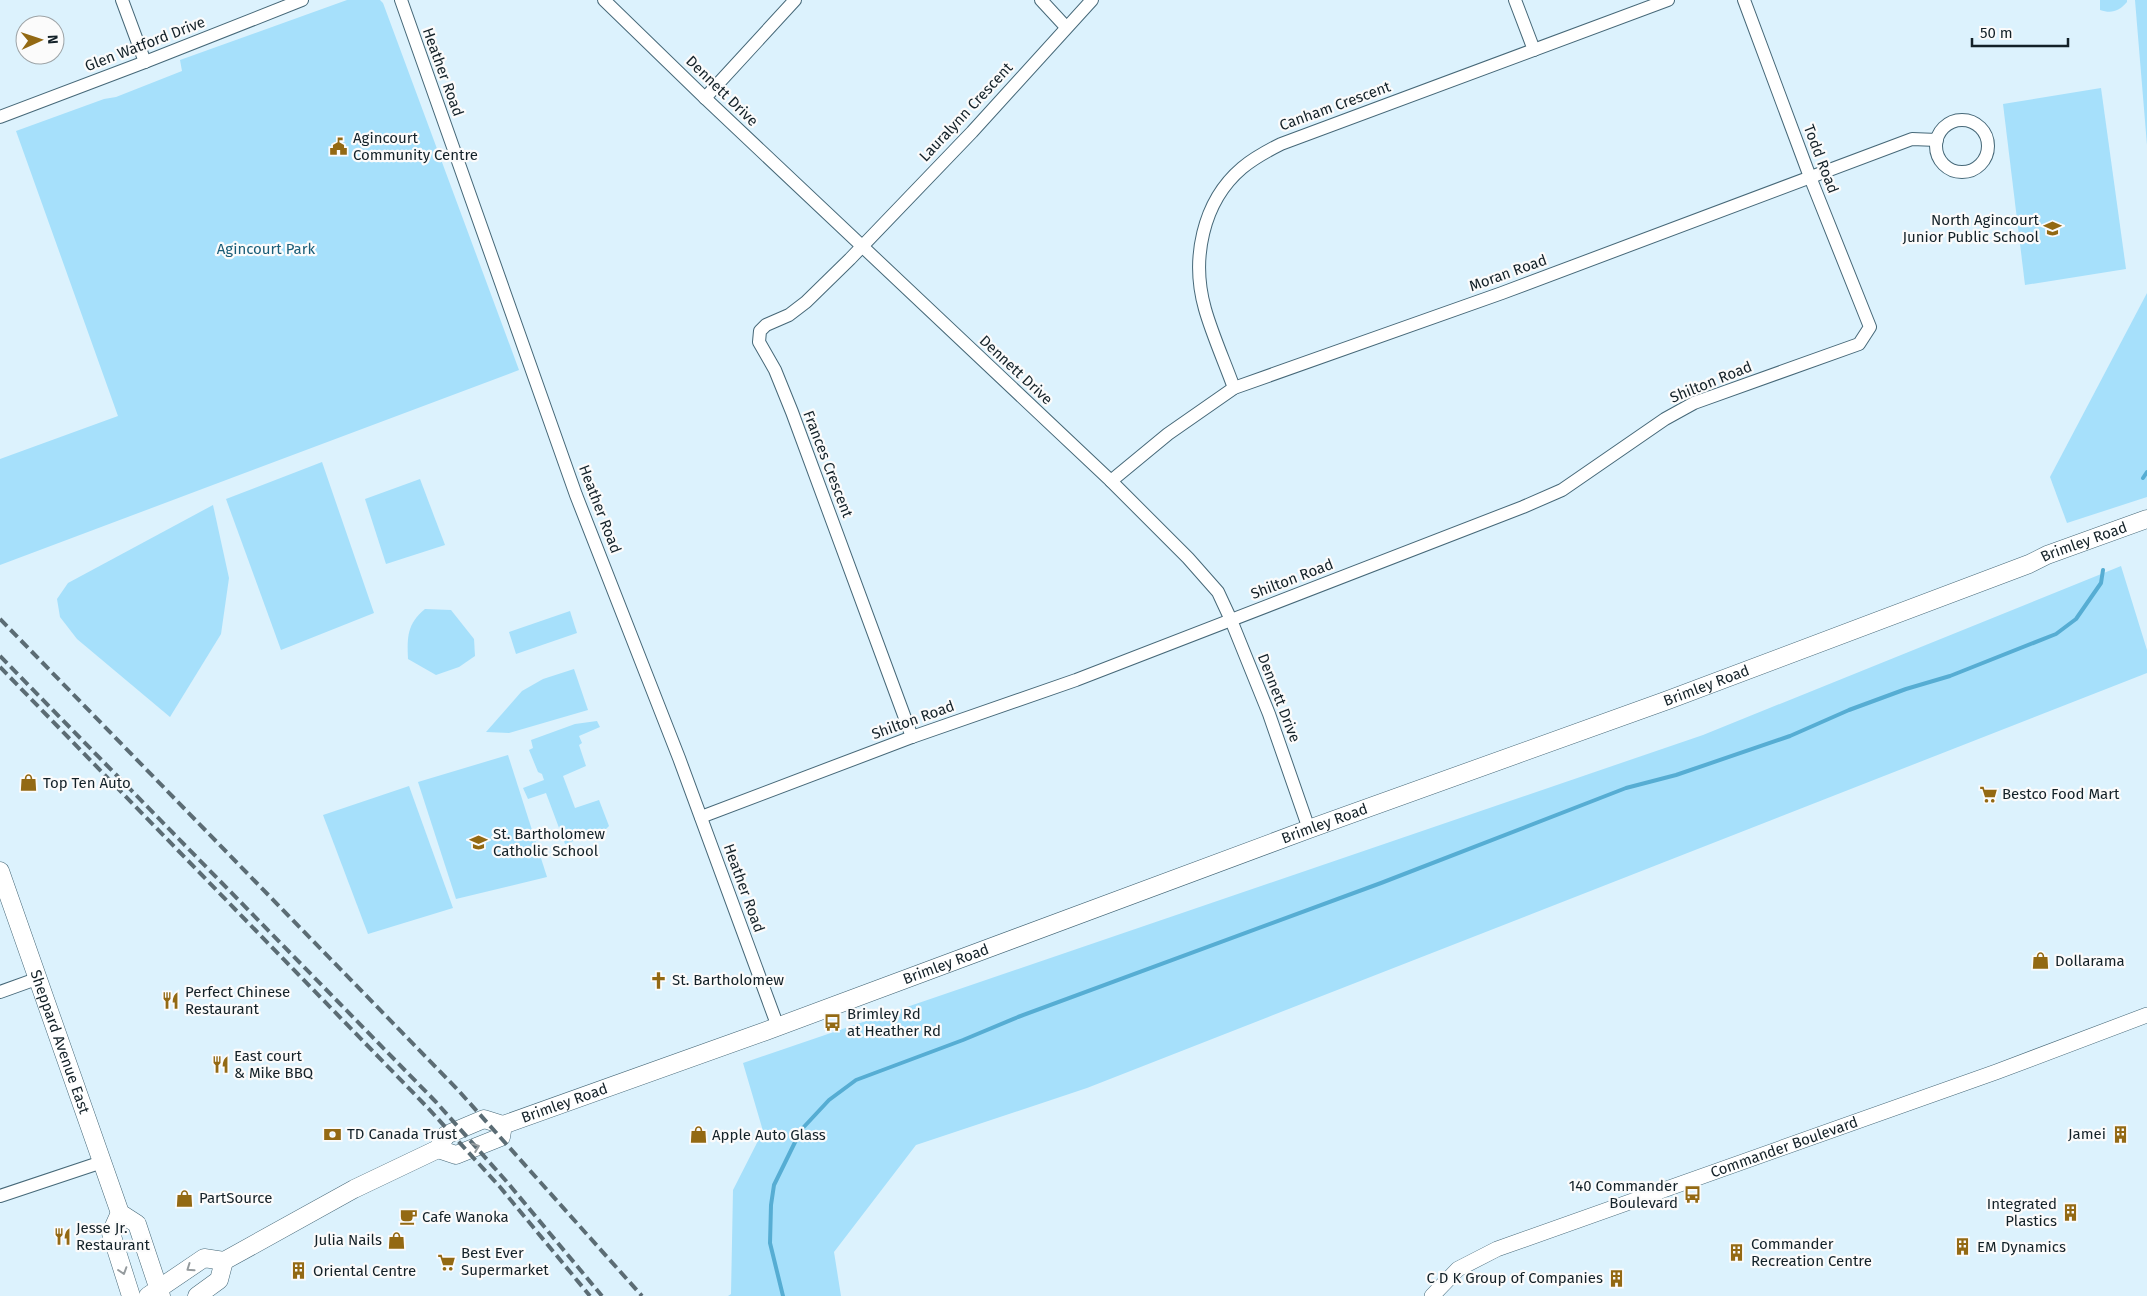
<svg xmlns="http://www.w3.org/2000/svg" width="2147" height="1296" font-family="'Fira Sans',sans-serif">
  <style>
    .green { fill: #a6e0fb }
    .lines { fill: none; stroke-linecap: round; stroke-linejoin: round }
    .stream { stroke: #56add3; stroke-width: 4 }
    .minor-casing { stroke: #466878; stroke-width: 14 }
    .tertiary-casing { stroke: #466878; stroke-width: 16 }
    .secondary-casing { stroke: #466878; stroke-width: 19 }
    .minor { stroke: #fff; stroke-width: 12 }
    .tertiary { stroke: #fff; stroke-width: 15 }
    .secondary { stroke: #fff; stroke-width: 18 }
    .rail { stroke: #5b6c74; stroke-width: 4; stroke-dasharray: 10 5; stroke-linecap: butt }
    .oneway { stroke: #959b9e }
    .labels { text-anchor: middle; stroke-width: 4.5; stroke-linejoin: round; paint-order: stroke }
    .street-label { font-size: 15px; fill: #132128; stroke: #fbfbfb }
    .poi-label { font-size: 15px; fill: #132128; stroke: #fbfbfb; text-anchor: start }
    .park-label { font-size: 15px; fill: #195d78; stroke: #fbfbfb }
  </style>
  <rect width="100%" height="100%" fill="#dcf2fd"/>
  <!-- green -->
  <g class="green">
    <path d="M347 0H380L383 3 519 370 0 565V459L118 416 16 131 104 99 116 97 182 71 180 60Z"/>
    <path d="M2100 0H2127V2C2119 11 2112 14 2100 10Z"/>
    <path d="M2135 0H2147V145Z"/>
    <path d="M2101 88 2126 269 2025 285 2003 104Z"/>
    <path d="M2147 293V497L2067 523 2050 477Z"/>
    <path d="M322 462 374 613 281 650 226 499Z"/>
    <path d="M420 479 445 545 386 564 365 499Z"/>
    <path d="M213 505 229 578 221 634 170 717 77 639 60 617 57 599 68 583Z"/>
    <path d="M2121 566 2147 650V673L1087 1088 916 1145 834 1252 841 1296H728L731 1294 733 1190 763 1131 743 1063 1703 735Z"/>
    <path d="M425 609 451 610 474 639 475 656 459 667 436 675 408 659C407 637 407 624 425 609Z"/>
    <path d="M570 611 577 633 516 654 509 632Z"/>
    <path d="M574 669 588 710 509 733 486 732 522 691 543 679Z"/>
    <path d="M597 721 600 727 579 736 582 743 579 745 586 766 563 776 575 808 599 800 609 826 605 830 565 844 546 793 528 799 523 788 544 780 542 774 538 772 529 750 533 748 531 740 575 724Z"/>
    <path d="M508 755 547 877 456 899 418 782Z"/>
    <path d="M409 786 453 908 368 934 323 815Z"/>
  </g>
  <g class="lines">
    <!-- stream -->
    <g class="stream">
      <path d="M2143 478 2147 472"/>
      <path d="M783 1296 770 1243 771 1205 774 1185 801 1130 829 1100 856 1080 963 1040 1018 1017 1381 883 1626 788 1676 775 1790 736 1849 710 1906 689 1950 676 2056 634 2076 619 2101 583 2103 570"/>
    </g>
    <defs>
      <g id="minor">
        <path d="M122 0 145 62"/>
        <path d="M401 0 576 495 679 758 778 1027"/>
        <path d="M604 0 705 98 1111 481 1188 558 1218 592 1231 620 1269 714 1309 829"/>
        <path d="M1041 0 1066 27"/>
        <path d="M1515 0 1534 50"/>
        <path d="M705 98 795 0"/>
        <path d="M0 117 145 62 302 0"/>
        <circle cx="1962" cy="146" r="26"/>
        <path d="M1234 388C1225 363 1212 334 1205 309 1191 260 1202 202 1242 168 1254 158 1267 151 1281 144L1668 0"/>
        <path d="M1111 481 1168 434 1234 388 1502 293 1912 139 1937 140"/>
        <path d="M912 737 792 412 775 370 759 342 760 331 766 325 789 315 806 302 850 259 972 132 1092 0"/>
        <path d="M701 817 912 737 1076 680 1523 507 1562 490 1665 419 1694 403 1859 344 1870 327 1810 177 1744 0"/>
        <path d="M0 992 39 978"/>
        <path d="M0 1196 102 1162"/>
      </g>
      <g id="tertiary">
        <path id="s1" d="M1432 1296 1458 1269 1497 1249 1996 1072 2147 1015"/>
      </g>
      <g id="secondary">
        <path id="s2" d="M0 871 120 1213 137 1224 161 1296"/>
        <path d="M438 1149 456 1155 501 1137 503 1125"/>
        <path d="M120 1213 111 1233 131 1296"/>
        <path id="s3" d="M148 1296 204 1258 224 1261 354 1189 438 1149 446 1135 484 1119 503 1125 766 1031 1309 829 1668 700 2029 564 2047 555 2147 519"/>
        <path d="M197 1296 219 1280 224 1261"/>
      </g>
    </defs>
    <!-- minor casing -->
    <use href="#minor" class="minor-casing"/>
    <!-- tertiary casing -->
    <use href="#tertiary" class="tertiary-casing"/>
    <!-- secondary casing -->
    <use href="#secondary" class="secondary-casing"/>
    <!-- minor -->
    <use href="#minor" class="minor"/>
    <!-- tertiary -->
    <use href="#tertiary" class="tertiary"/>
    <!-- secondary -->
    <use href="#secondary" class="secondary"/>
    <!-- rail -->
    <g class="rail">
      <path d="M0 619 458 1090 642 1296"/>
      <path d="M0 656 436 1102 507 1182 602 1296"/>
      <path d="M0 667 428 1108 500 1187 590 1296"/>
    </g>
  </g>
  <!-- one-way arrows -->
  <defs><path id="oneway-chevron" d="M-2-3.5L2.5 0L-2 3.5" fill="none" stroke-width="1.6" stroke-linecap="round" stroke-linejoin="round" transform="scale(1.25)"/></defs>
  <g class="oneway">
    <use href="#oneway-chevron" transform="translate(476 1147) rotate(-21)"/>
    <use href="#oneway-chevron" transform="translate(190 1268) rotate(145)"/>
    <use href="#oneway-chevron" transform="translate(123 1271) rotate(72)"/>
  </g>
  <!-- icons -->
  <defs>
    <symbol id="civic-bare" viewBox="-9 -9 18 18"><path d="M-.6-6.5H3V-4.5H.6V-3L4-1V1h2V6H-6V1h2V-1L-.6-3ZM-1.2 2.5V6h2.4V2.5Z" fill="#936913" stroke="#fbfbfb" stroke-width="2.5" paint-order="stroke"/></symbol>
    <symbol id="school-bare" viewBox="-9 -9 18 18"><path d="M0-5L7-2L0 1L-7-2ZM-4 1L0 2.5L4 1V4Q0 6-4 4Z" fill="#936913" stroke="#fbfbfb" stroke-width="2.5" paint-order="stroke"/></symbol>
    <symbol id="shop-bare" viewBox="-9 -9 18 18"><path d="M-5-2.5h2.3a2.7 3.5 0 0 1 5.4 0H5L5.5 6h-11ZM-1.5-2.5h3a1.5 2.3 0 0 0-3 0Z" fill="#936913" stroke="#fbfbfb" stroke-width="2.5" paint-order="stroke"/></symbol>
    <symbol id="supermarket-bare" viewBox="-9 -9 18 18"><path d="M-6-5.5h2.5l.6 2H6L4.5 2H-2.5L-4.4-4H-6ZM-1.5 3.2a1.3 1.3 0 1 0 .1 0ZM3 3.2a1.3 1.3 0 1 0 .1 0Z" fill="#936913" stroke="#fbfbfb" stroke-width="2.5" paint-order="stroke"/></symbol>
    <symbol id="church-bare" viewBox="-9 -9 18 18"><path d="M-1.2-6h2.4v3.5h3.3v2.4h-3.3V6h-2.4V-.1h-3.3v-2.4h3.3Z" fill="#936913" stroke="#fbfbfb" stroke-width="2.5" paint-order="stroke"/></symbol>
    <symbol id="restaurant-bare" viewBox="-9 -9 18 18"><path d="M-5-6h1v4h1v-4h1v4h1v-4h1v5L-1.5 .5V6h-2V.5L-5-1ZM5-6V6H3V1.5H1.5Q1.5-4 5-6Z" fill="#936913" stroke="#fbfbfb" stroke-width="2.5" paint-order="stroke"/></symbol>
    <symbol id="bus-bare" viewBox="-9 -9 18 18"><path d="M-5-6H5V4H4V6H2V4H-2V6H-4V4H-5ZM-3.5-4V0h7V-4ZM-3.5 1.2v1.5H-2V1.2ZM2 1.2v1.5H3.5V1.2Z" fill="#936913" stroke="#fbfbfb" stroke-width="2.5" paint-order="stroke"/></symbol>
    <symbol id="bank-bare" viewBox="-9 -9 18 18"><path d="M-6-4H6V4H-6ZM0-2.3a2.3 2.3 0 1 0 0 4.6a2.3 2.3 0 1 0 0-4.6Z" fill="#936913" stroke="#fbfbfb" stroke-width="2.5" paint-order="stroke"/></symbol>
    <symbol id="building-bare" viewBox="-9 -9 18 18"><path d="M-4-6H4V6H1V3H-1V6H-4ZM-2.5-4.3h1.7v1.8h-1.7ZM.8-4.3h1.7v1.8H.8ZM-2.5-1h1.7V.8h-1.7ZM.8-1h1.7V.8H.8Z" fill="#936913" stroke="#fbfbfb" stroke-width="2.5" paint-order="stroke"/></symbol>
    <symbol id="cafe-bare" viewBox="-9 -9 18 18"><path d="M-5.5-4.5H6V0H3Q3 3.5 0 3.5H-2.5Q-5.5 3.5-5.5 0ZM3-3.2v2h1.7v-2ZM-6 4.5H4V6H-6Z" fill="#936913" stroke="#fbfbfb" stroke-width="2.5" paint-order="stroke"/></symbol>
  </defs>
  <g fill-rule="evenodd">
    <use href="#civic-bare" x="326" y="134" width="25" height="25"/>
    <use href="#school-bare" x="2040" y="216" width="25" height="25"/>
    <use href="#shop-bare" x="16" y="770" width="25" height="25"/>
    <use href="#supermarket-bare" x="1976" y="782" width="25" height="25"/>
    <use href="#school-bare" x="466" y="830" width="25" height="25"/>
    <use href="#shop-bare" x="2028" y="948" width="25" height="25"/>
    <use href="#church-bare" x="646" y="968" width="25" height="25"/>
    <use href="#restaurant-bare" x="158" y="988" width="25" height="25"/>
    <use href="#bus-bare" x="820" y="1010" width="25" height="25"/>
    <use href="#restaurant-bare" x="208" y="1052" width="25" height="25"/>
    <use href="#bank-bare" x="320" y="1122" width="25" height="25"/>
    <use href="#building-bare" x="2108" y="1122" width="25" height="25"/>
    <use href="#shop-bare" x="686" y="1122" width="25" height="25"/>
    <use href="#bus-bare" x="1680" y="1182" width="25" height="25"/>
    <use href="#shop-bare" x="172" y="1186" width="25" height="25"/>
    <use href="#building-bare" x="2058" y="1200" width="25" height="25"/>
    <use href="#cafe-bare" x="396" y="1204" width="25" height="25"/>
    <use href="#restaurant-bare" x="50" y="1224" width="25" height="25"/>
    <use href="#shop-bare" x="384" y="1228" width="25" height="25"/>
    <use href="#building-bare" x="1950" y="1234" width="25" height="25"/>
    <use href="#building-bare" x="1724" y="1240" width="25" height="25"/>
    <use href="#supermarket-bare" x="434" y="1250" width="25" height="25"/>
    <use href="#building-bare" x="286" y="1258" width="25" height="25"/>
    <use href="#building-bare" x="1604" y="1266" width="25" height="25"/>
  </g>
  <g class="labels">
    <!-- street labels -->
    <g class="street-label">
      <text transform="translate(145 44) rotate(-21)" y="5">Glen Watford Drive</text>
      <text transform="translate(443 72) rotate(70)" y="5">Heather Road</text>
      <text transform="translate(722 91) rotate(44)" y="5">Dennett Drive</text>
      <text transform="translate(1335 106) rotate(-20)" y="5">Canham Crescent</text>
      <text transform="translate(966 112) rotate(-47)" y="5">Lauralynn Crescent</text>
      <text transform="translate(1821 159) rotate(69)" y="5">Todd Road</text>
      <text transform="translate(1508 273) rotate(-20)" y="5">Moran Road</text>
      <text transform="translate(1016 370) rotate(43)" y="5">Dennett Drive</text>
      <text transform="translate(1711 382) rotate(-22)" y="5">Shilton Road</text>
      <text transform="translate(828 464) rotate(69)" y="5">Frances Crescent</text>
      <text transform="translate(600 509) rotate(69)" y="5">Heather Road</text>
      <text dy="5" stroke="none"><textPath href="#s3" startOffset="2092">Brimley Road</textPath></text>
      <text transform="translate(1292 579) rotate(-21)" y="5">Shilton Road</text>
      <text dy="5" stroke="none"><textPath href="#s3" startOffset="1688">Brimley Road</textPath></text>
      <text transform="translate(1279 698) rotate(69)" y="5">Dennett Drive</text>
      <text transform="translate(913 720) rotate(-20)" y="5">Shilton Road</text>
      <text dy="5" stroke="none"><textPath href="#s3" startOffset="1282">Brimley Road</textPath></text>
      <text transform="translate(744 888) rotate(70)" y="5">Heather Road</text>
      <text dy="5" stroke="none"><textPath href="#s3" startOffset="878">Brimley Road</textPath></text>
      <text dy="5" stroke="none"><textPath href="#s2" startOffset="181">Sheppard Avenue East</textPath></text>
      <text dy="5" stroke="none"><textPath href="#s3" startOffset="472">Brimley Road</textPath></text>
      <text dy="5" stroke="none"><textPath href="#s1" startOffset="386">Commander Boulevard</textPath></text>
    </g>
    <!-- poi labels -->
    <g class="poi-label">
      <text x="353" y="143">Agincourt<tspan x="353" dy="17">Community Centre</tspan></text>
      <text x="2039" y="225" text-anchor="end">North Agincourt<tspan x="2039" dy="17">Junior Public School</tspan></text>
      <text x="43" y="788">Top Ten Auto</text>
      <text x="2002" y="799">Bestco Food Mart</text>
      <text x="493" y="839">St. Bartholomew<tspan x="493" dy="17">Catholic School</tspan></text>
      <text x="2055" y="966">Dollarama</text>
      <text x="672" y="985">St. Bartholomew</text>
      <text x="185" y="997">Perfect Chinese<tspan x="185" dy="17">Restaurant</tspan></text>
      <text x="847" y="1019">Brimley Rd<tspan x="847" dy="17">at Heather Rd</tspan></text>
      <text x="234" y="1061">East court<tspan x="234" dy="17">&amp; Mike BBQ</tspan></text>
      <text x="347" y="1139">TD Canada Trust</text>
      <text x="2106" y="1139" text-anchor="end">Jamei</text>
      <text x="712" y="1140">Apple Auto Glass</text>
      <text x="1678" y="1191" text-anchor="end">140 Commander<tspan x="1678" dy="17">Boulevard</tspan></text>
      <text x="199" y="1203">PartSource</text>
      <text x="2057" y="1209" text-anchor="end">Integrated<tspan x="2057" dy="17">Plastics</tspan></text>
      <text x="422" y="1222">Cafe Wanoka</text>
      <text x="76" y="1233">Jesse Jr.<tspan x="76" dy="17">Restaurant</tspan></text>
      <text x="382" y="1245" text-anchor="end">Julia Nails</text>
      <text x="1751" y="1249">Commander<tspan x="1751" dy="17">Recreation Centre</tspan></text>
      <text x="1977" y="1252">EM Dynamics</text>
      <text x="461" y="1258">Best Ever<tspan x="461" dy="17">Supermarket</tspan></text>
      <text x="313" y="1276">Oriental Centre</text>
      <text x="1603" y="1283" text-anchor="end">C D K Group of Companies</text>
    </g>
    <!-- park labels -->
    <g class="park-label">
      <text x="266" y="254">Agincourt Park</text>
    </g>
  </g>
  <!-- north arrow -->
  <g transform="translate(40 40) rotate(87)"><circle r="24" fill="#fbfbfb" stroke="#9ea4a7"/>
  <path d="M0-4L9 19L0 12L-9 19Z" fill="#936913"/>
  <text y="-8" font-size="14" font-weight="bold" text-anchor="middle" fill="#132128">N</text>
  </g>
  <!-- scale -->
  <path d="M1972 38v8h96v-8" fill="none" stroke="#132128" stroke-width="2.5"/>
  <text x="1980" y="38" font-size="15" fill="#132128" stroke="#fbfbfb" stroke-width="4" paint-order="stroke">50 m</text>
</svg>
